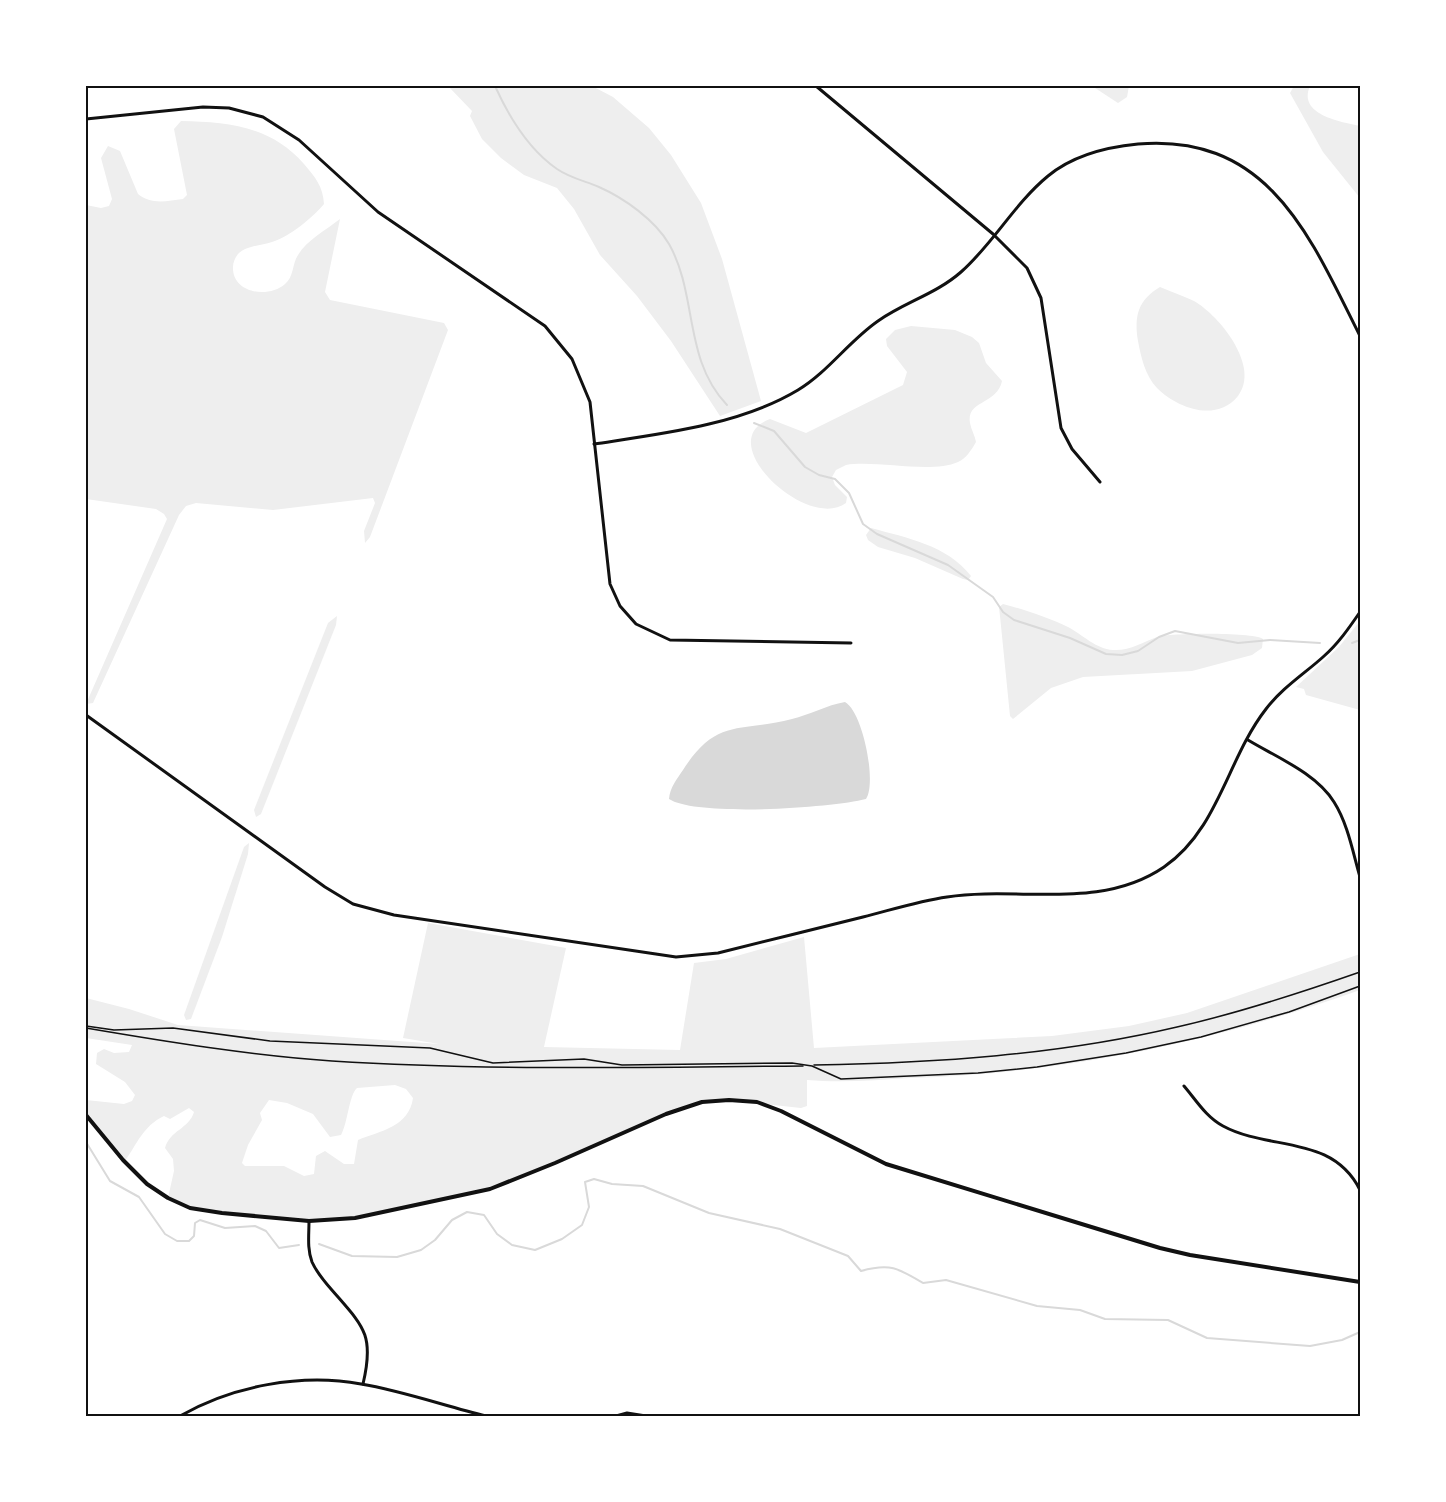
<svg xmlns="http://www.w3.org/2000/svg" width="1446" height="1502" font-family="Lato,sans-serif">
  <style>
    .green { fill: #eee; fill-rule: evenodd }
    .water { fill: #d9d9d9 }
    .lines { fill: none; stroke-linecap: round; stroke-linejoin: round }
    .stream { stroke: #d9d9d9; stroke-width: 2 }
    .path { stroke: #111; stroke-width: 1.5 }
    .minor { stroke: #111; stroke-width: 3 }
    .tertiary { stroke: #111; stroke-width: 4 }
    .neatline { fill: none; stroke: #111; stroke-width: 2 }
  </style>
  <rect width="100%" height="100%" fill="#fff"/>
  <!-- green -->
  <g class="green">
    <path d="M448 86H592L613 97 649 128 671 155 701 203 722 259 761 401 720 416 671 341 637 296 600 255 574 209 557 188 524 175 501 158 482 139 470 116 472 111Z"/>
    <path d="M1092 86H1129L1127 97 1118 103Z"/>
    <path d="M1294 86H1310C1297 115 1342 122 1360 126V198L1323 152 1290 93Z"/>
    <path d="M181 121C228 122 271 126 304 164 315 177 323 186 324 204 312 218 291 236 272 242 261 246 247 245 238 254 235 258 233 262 233 267 232 293 268 299 285 284 294 277 292 264 298 255 307 240 326 230 340 219L325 292 330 300 444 323 448 330 370 537 365 543 364 531 375 503 373 498 273 510 196 503 186 506 179 515 93 703 86 704 167 519 164 514 156 509 86 499V205L101 208 109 206 112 199 101 158 108 146 120 151 138 194C151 205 167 201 183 199L187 195 174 129Z"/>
    <path d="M1160 287C1171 292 1184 296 1194 301 1220 316 1261 367 1238 396 1216 423 1177 408 1157 388 1145 375 1141 357 1138 341 1134 316 1138 300 1160 287Z"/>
    <path d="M911 326 955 330 972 337 979 343 986 363 1002 381C997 405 966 400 970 423 971 429 975 436 976 442 972 449 966 459 958 462 931 474 877 460 846 465L836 470 832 477 835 485 847 497 846 503C807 532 710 441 770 419L806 433 903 385 907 372 887 346 886 339 895 330Z"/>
    <path d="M871 528C907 538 947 545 971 576L968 580 963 579 915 558 878 547 868 540 866 535Z"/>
    <path d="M1003 604C1023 609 1049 618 1068 627 1083 635 1096 649 1113 650 1130 651 1143 642 1157 637 1172 633 1252 632 1263 639L1262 648 1252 655 1192 671 1083 677 1051 688 1013 719 1010 716 1000 616 999 607Z"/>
    <path d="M337 616 336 625 261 814 256 817 254 810 328 623Z"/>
    <path d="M1360 621V710L1306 695 1304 689 1296 687 1339 647Z"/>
    <path d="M249 843 248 854 222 937 191 1019 186 1020 184 1015 244 847Z"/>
    <path d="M428 923 566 948 544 1047 680 1050 694 963 726 959 804 937 814 1048 1052 1036 1129 1026 1187 1013 1360 954V990C1215 1042 1066 1073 911 1078 876 1080 842 1083 807 1080V1106L801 1108 729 1100 702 1102 666 1114 490 1189 355 1218 309 1221 190 1208 168 1198 174 1171 173 1159 165 1148C170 1130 189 1129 194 1112L189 1108 170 1119 164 1116C143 1126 137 1144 125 1161L86 1115V1100L124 1104 132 1101 135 1095 125 1082 96 1064 97 1053 104 1049 114 1053 129 1052 132 1045 86 1038V998L129 1009 178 1025 439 1044 403 1038ZM395 1085 406 1089 413 1098C409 1127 380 1131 358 1140L354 1164H344L325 1151 316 1156 314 1174 304 1176 284 1166H245L242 1163 248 1145 262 1120 260 1113 269 1100 287 1103 313 1114 330 1137 341 1135C348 1122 349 1095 357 1088Z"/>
  </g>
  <!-- water -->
  <path class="water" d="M845 702C863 712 877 783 866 799 831 808 697 817 669 799 670 787 677 779 683 770 717 717 739 733 792 719 809 715 827 705 845 702Z"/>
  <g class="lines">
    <!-- stream -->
    <g class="stream">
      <path d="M495 86C509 117 528 149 557 169 570 178 585 181 599 187 624 198 655 220 669 244 698 295 683 359 727 405"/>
      <path d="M754 423 774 431 805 467 819 475 835 479 849 493 863 524 877 534 948 565 993 597 1003 612 1014 620 1070 638 1106 654 1122 655 1138 651 1159 637 1175 631 1238 643 1270 640 1320 643"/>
      <path d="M1352 643 1360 640"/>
      <path d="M86 1142 110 1181 139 1197 165 1234 177 1241H189L194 1236 195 1223 200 1220 225 1228 255 1226 266 1231 279 1248 299 1245"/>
      <path d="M319 1244 352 1256 397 1257 421 1250 435 1240 452 1220 467 1212 484 1215 497 1234 512 1245 535 1250 562 1239 582 1225 589 1207 585 1182 594 1179 612 1184 643 1186 709 1213 780 1229 848 1256 861 1271C890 1263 898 1268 923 1283L946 1280 1037 1306 1080 1310 1105 1319 1168 1320 1207 1338 1310 1346 1342 1340 1360 1332"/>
    </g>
    <!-- path -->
    <g class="path">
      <path d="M86 1026 114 1030 173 1028 270 1041 430 1048 493 1063 584 1059 622 1065 792 1063 812 1066 841 1079 978 1073 1037 1067 1126 1053 1201 1037 1289 1012 1360 986"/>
      <path d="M86 1028C168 1042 249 1055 332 1061 489 1071 647 1067 803 1066"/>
      <path d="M814 1065C936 1063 1058 1055 1177 1027 1239 1013 1300 993 1360 972"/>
    </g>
    <!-- minor -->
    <g class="minor">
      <path d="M816 86 993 234 1027 268 1041 298 1061 428 1072 449 1100 482"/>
      <path d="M86 119 203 107 229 108 263 117 299 140 378 212 545 326 572 359 590 402 610 584 620 606 636 624 670 640 851 643"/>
      <path d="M594 444C660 434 740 425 798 390 828 372 849 341 878 321 905 302 936 294 961 272 993 244 1014 204 1048 176 1072 156 1107 147 1138 144 1270 133 1311 239 1360 336"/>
      <path d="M86 715 325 887 353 904 394 915 676 957 718 953C766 941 815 929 863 917 891 910 919 901 947 897 1019 886 1100 911 1164 867 1219 829 1227 759 1266 709 1282 688 1304 674 1323 657 1338 644 1349 628 1360 612"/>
      <path d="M1248 740C1276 757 1316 773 1334 802 1348 824 1353 853 1360 877"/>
      <path d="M1184 1086C1196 1100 1206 1117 1223 1126 1269 1151 1332 1134 1360 1190"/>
      <path d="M309 1221C309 1235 307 1249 312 1262 317 1273 324 1281 331 1289 363 1326 375 1334 363 1384"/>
      <path d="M180 1416C232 1386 301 1373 361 1384 403 1391 445 1406 486 1416"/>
      <path d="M616 1416 627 1413 646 1416"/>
    </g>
    <!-- tertiary -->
    <path class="tertiary" d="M86 1115 123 1160 147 1184 168 1198 190 1208 222 1213 309 1221 355 1218 490 1189 555 1163 666 1114 702 1102 729 1100 757 1102 781 1111 886 1164 1160 1248 1190 1255 1360 1282"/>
  </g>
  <!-- border -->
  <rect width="1446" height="1502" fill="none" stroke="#ffffff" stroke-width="174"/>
  <rect x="87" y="87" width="1272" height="1328" class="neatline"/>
</svg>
